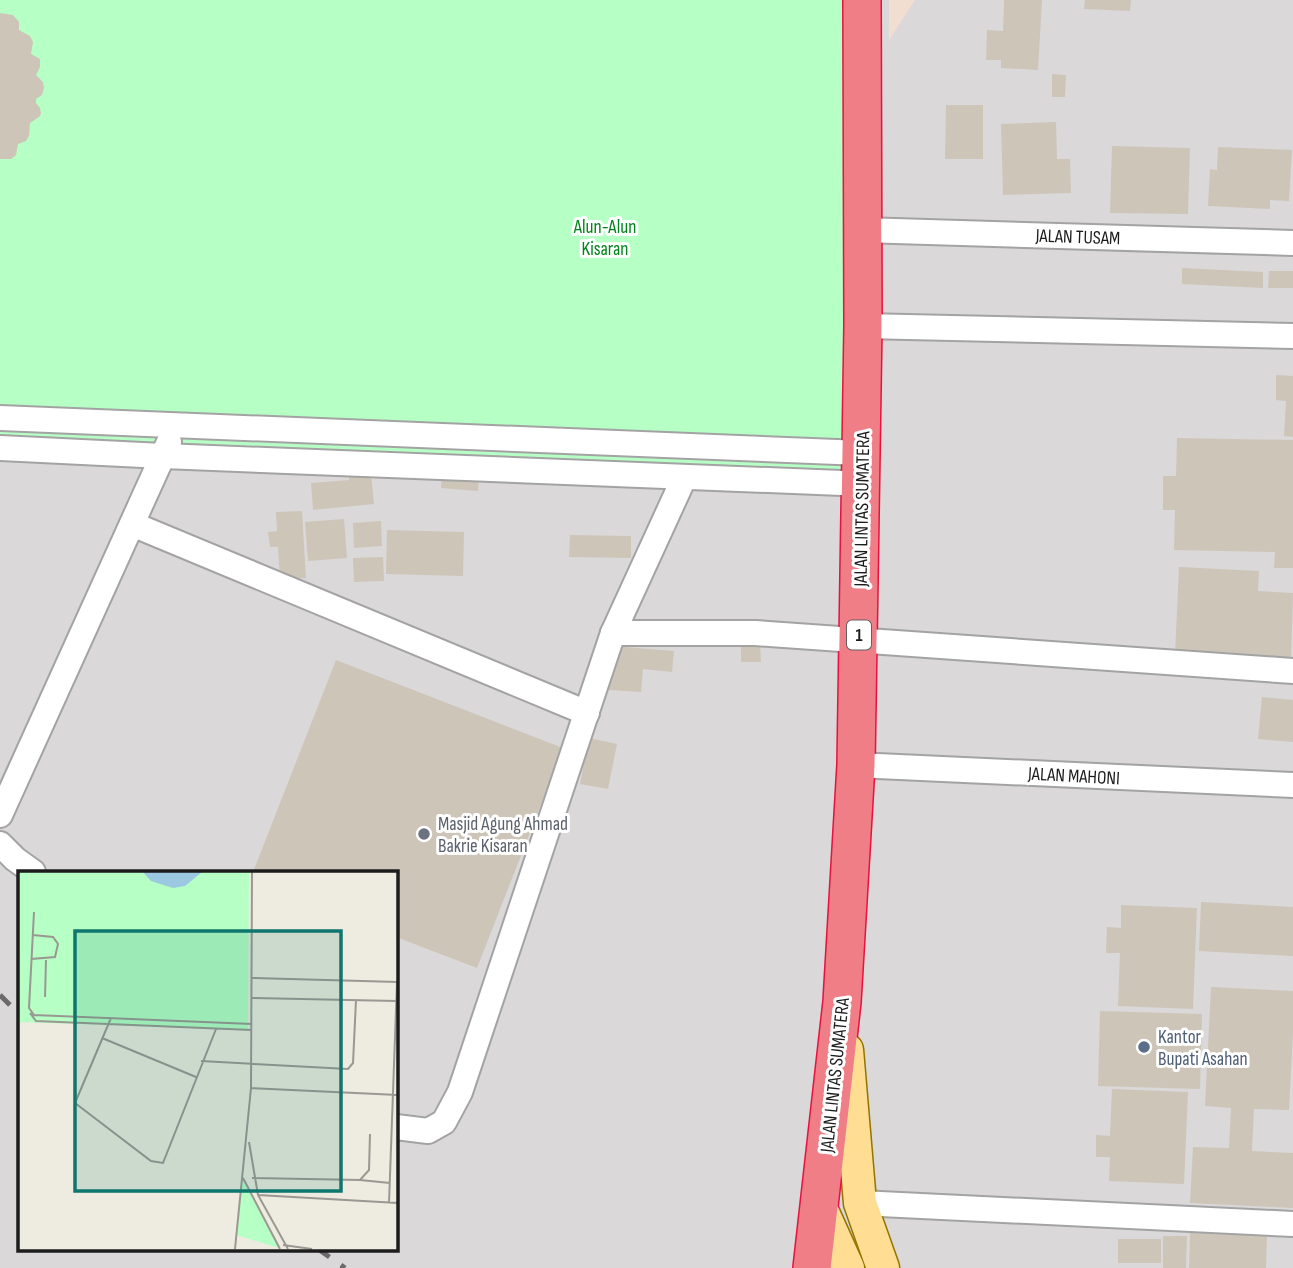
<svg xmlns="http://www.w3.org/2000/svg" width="1293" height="1268" font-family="'Sofia Sans Condensed',sans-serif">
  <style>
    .residential { fill: #dad8d8; fill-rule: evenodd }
    .military { fill: #f2ded1 }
    .park { fill: #b6ffc5 }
    .building { fill: #cec5b9 }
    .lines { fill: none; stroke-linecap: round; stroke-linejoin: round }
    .minor-casing { stroke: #a3a3a3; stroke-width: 28 }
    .major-casing { stroke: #937400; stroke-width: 35 }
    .highway-casing { stroke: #e71241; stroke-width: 40 }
    .minor { stroke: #fff; stroke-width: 24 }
    .major { stroke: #ffde94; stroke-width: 32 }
    .highway { stroke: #ef7e86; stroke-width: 37 }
    .rail { stroke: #6a6a6a; stroke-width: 5; stroke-dasharray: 14 14; stroke-linecap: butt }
    .worship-dot { fill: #6b7280; stroke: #fff; stroke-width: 2.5 }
    .service-dot { fill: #5c6f8a; stroke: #fff; stroke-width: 2.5 }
    .labels { text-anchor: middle; stroke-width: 6; stroke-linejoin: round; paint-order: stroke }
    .shield { fill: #fff; stroke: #606060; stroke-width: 2 }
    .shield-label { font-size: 18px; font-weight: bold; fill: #1c1c1c }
    .park-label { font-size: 19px; fill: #00831b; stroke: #fff }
    .street-label { font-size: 19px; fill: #1c1c1c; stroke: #fff }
    .worship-label { font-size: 19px; fill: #5b616d; stroke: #fff; text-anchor: start }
    .service-label { font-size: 19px; fill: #4e5e75; stroke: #fff; text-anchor: start }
    .inset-road { fill: none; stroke: #9a9892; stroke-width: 2 }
    .view { fill: #0f766e; fill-opacity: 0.15; stroke: #0f766e; stroke-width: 3.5 }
    .inset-edge { fill: none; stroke: #1c1c1c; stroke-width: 3.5 }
  </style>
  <rect width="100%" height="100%" fill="#eeebe0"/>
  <!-- residential -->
  <path class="residential" d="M0 0H1293V1268H0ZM19 872H396V1249H19Z"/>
  <!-- military -->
  <path class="military" d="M889 0H915L889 40Z"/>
  <!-- park -->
  <path class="park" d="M0 0H845L842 483 0 456Z"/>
  <!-- building -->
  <g class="building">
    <path d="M1004 0H1042L1038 70 1001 68V60H986L987 30 1003 31Z"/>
    <path d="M1085 0H1131L1130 11 1084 9Z"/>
    <path d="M0 13 13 15 19 22V30L30 36 33 42 31 54 40 59V67L36 75 43 82 44 88 42 95 36 99V103L40 108 41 114 39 117 30 123 29 136 26 141 18 144 16 155 11 159H0Z"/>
    <path d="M1052 74 1066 75 1065 97H1052Z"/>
    <path d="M946 105H983V159H945Z"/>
    <path d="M1056 122 1057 159H1070L1071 193 1003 195 1001 124Z"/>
    <path d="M1112 146 1190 148 1188 214 1110 213Z"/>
    <path d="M1218 147 1292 150 1289 201 1270 200V209L1208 206 1210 169 1217 170Z"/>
    <path d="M1182 268 1263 272V288L1182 284Z"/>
    <path d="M1269 271H1293V288H1268Z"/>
    <path d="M1276 375 1293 376V437L1284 436 1286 401 1276 400Z"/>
    <path d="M1177 438 1293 440V568H1274L1275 552 1174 550 1175 510H1163V476H1176Z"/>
    <path d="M370 465 374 504 313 510 311 483 349 480 348 467Z"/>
    <path d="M442 472 479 475 478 491 441 488Z"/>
    <path d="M302 511 306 578 280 579 278 547H270L268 532 277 531 276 512Z"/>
    <path d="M344 519 347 558 308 561 305 522Z"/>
    <path d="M381 521 382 546 354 548 353 523Z"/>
    <path d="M387 530 464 532 463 576 386 574Z"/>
    <path d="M570 535 631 536V558L569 557Z"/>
    <path d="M383 557 384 581 354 582 353 558Z"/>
    <path d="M1179 567 1259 571 1258 591 1293 593 1291 661 1175 655Z"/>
    <path d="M741 644H760L761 662H741Z"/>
    <path d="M612 646 674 651 672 672 643 669 641 692 609 690Z"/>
    <path d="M336 660 563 748 477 968 396 937V872H253Z"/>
    <path d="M1262 697 1293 700V742L1258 739Z"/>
    <path d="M589 738 617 744 608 789 580 784Z"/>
    <path d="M1201 902 1293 907V956L1199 951Z"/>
    <path d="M1121 905 1197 908 1193 1009 1118 1006 1120 953H1106L1107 927 1121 928Z"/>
    <path d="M1211 987 1293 991V1032L1289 1110 1254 1109 1252 1151 1293 1153V1208L1190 1203 1193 1147 1229 1148 1231 1108 1205 1106Z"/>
    <path d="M1100 1011 1202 1014 1200 1089 1098 1086Z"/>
    <path d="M1112 1089 1188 1092 1184 1184 1109 1181 1110 1157H1096V1135L1110 1136Z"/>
    <path d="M1190 1231 1267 1234 1266 1268H1189Z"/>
    <path d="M1163 1236H1187L1186 1268H1163Z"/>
    <rect x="1118" y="1239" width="43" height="24"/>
  </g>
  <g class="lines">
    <defs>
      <g id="minor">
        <path d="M862 230 1293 243"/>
        <path d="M863 326 1293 336"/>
        <path d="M0 418 862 453"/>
        <path d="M0 448 163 456 842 483 862 485"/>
        <path d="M132 524 587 713"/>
        <path d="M613 633H755L1293 671"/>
        <path d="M856 765 1293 785"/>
        <path d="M0 815 169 442"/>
        <path d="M0 844 15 859 33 872"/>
        <path d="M396 1127 428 1131 444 1122 460 1092 613 633 684 478"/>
        <path d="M860 1203 1293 1224"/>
      </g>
      <g id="major">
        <path d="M847 1050 860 1203 883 1268"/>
        <path d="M820 1206 848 1268"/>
      </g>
      <path id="highway" d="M812 1268 842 1002 856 765 863 326 862 0"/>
    </defs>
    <!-- minor casing -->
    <use href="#minor" class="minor-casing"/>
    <!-- major casing -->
    <use href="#major" class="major-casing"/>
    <!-- highway casing -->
    <use href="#highway" class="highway-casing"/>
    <!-- minor -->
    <use href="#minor" class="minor"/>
    <!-- major -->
    <use href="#major" class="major"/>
    <!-- highway -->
    <use href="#highway" class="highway"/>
    <!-- rail -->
    <g class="rail">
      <path d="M0 995 19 1014"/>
      <path d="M318 1249 345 1268"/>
    </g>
  </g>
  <!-- markers -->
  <circle class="worship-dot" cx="424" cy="834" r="7"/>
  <circle class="service-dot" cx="1144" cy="1047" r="7"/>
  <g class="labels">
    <!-- shield labels -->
    <rect class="shield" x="847" y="620.5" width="24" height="29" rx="5"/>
    <g class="shield-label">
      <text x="859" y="641">1</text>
    </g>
    <!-- park labels -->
    <g class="park-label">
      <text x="605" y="233">Alun-Alun<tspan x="605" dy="22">Kisaran</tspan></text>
    </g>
    <!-- street labels -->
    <g class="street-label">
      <text transform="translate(1078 236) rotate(2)" y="7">JALAN TUSAM</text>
      <text transform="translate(861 509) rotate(-89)" y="7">JALAN LINTAS SUMATERA</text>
      <text transform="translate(1074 775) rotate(3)" y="7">JALAN MAHONI</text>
      <text transform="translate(834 1075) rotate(-84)" y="7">JALAN LINTAS SUMATERA</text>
    </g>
    <!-- worship labels -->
    <g class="worship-label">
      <text x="438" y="830">Masjid Agung Ahmad<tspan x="438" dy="22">Bakrie Kisaran</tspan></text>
    </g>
    <!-- service labels -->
    <g class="service-label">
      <text x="1158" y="1043">Kantor<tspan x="1158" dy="22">Bupati Asahan</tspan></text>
    </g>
  </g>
  <!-- overview -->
  <g transform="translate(18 871)">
    <rect width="380" height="380" fill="#eeebe0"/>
    <path d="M1 1H231L230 159 0 151ZM225 307 261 377 218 364Z" fill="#b6ffc5"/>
    <path d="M125 1H184L167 15 155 17 133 10Z" fill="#9bc9e1"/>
    <path class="inset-road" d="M16 41 11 137 16 144 234 153M13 88 37 86 40 73 35 66 15 64M234 107 380 111M27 126 28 89M234 127 378 130M12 142 18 150 234 159M93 147 57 232 133 290 145 292 198 158M84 167 178 206M183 190 330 198 335 192 338 129M233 217 380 224M231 271 240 324 270 378M225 307 262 378M234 307 342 309 351 299 352 263M342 309 372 312M240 324 380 332M371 332 379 111M265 374 294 378M217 378 233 217 234 1"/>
    <path class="view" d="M57 60H323V320H57Z"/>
    <rect width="380" height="380" class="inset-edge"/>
  </g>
</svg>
